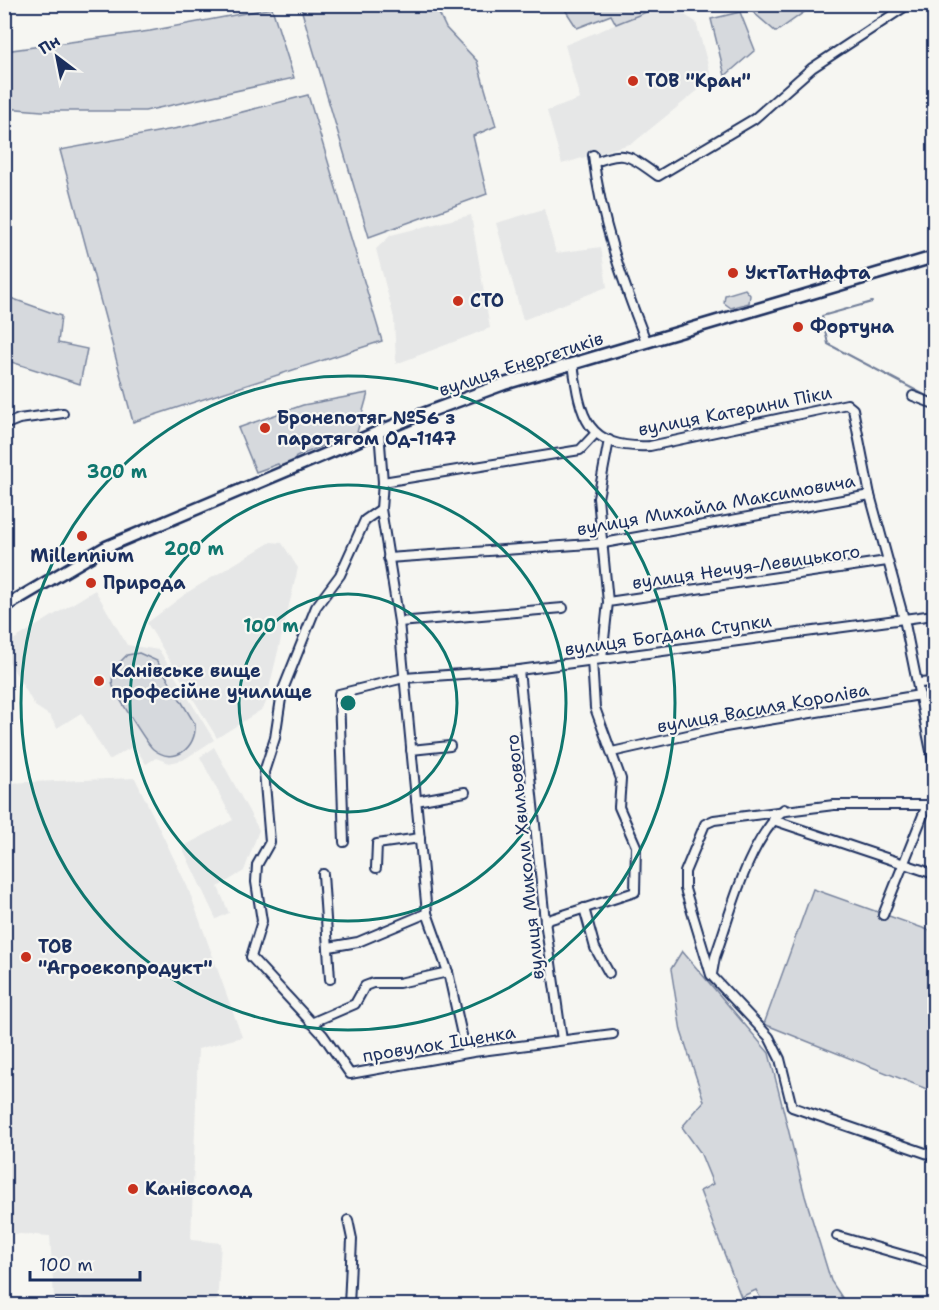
<svg xmlns="http://www.w3.org/2000/svg" width="939" height="1310" font-family="'Shantell Sans',sans-serif">
  <style>
    .built { fill: #e6e7e7 }
    .green { fill: #d6d9dd; stroke: #78849e; stroke-width: 1.5 }
    .lines { fill: none; stroke-linecap: round; stroke-linejoin: round }
    .stream { stroke: #717e99; stroke-width: 2 }
    .minor-casing { stroke: #1b2f5e; stroke-width: 12 }
    .secondary-casing { stroke: #1b2f5e; stroke-width: 15 }
    .minor { stroke: #f6f6f2; stroke-width: 8 }
    .secondary { stroke: #f6f6f2; stroke-width: 10 }
    .ring { fill: none; stroke: #0f766e; stroke-width: 3 }
    .poi-dot { fill: #c8321e; stroke: #f6f6f2; stroke-width: 2 }
    .labels { text-anchor: middle; stroke-width: 4.5; stroke-linejoin: round; paint-order: stroke }
    .poi-label { font-size: 18px; font-weight: bold; fill: #1b2f5e; stroke: #f6f6f2; text-anchor: start }
    .street-label { font-size: 18px; fill: #1b2f5e; stroke: #f6f6f2 }
    .centre { fill: #0f766e; stroke: #f6f6f2; stroke-width: 3 }
    .ring-label { font-size: 18px; text-anchor: middle; font-weight: bold; fill: #0f766e; stroke: #f6f6f2; stroke-width: 4.5; stroke-linejoin: round; paint-order: stroke }
  </style>
  <rect width="100%" height="100%" fill="#f6f6f2"/>
  <filter id="ink" filterUnits="userSpaceOnUse"><feTurbulence type="fractalNoise" baseFrequency=".0167" numOctaves="2"/><feDisplacementMap in="SourceGraphic" scale="12" xChannelSelector="R" yChannelSelector="G"/><feConvolveMatrix kernelMatrix="1 2 1 2 8 2 1 2 1" color-interpolation-filters="sRGB"/></filter>
  <g filter="url(#ink)">
    <!-- built -->
    <g class="built">
      <path d="M664 5H673L680 12 696 22 712 79 633 143 562 164 547 111 580 99 565 45Z"/>
      <path d="M544 209 556 253 601 247 607 287 523 320 496 223Z"/>
      <path d="M471 215 490 328 396 364 394 318 376 249 391 235Z"/>
      <path d="M271 542 282 543 298 568 265 705 261 710 217 738 147 623 188 592Z"/>
      <path d="M95 590 127 645 159 650 214 740 183 760 169 763 156 758 146 764 134 746 109 760 81 713 57 728 50 716 35 706 5 655V645Z"/>
      <path d="M214 747 259 830 244 871 218 887 229 913 216 919 182 847 233 820 200 757Z"/>
      <path d="M135 778 188 888 242 1037 198 1049 191 1240 221 1243 217 1305H85L82 1297H54L50 1236 5 1233 8 1077 5 783Z"/>
    </g>
    <!-- green -->
    <g class="green">
      <path d="M758 4H814V5L776 32 753 12Z"/>
      <path d="M300 5H435L446 28 477 61 496 126 473 136 487 194 369 237Z"/>
      <path d="M562 5H664L616 24 611 15 577 28Z"/>
      <path d="M272 8 294 78 145 111H42L5 108V51L150 31Z"/>
      <path d="M740 12 755 50 725 76 711 19Z"/>
      <path d="M308 95 382 341 133 422 60 150 184 127Z"/>
      <path d="M745 289 750 295 749 303 731 308 724 303 725 295Z"/>
      <path d="M5 296 61 316 58 343 87 349 80 384 5 360Z"/>
      <path d="M368 393 356 436 334 445 329 443 296 457 293 463 281 468 278 464 256 472 238 428 303 405Z"/>
      <path d="M139 653 157 661 195 724C197 748 174 766 153 749 147 744 116 694 113 686 111 680 113 674 114 668L127 655Z"/>
      <path d="M813 889 934 932V1092L764 1024Z"/>
      <path d="M682 951 769 1053 805 1196 831 1281 847 1305H764L756 1290 741 1297 700 1191 713 1184 700 1152 682 1127 704 1101 681 1031 671 969Z"/>
    </g>
    <g class="lines">
      <!-- stream -->
      <path class="stream" d="M872 302 822 316 828 344 934 400"/>
      <defs>
        <g id="minor">
          <path d="M593 155C601 221 622 280 646 341"/>
          <path d="M594 163C626 148 632 158 658 176L754 119 812 68 909 4"/>
          <path d="M573 363C580 417 586 449 650 446L847 404 853 409 870 495 904 619 934 766"/>
          <path d="M913 396 934 404"/>
          <path d="M4 425 19 419 63 413"/>
          <path d="M379 431 383 482 381 509 399 622 427 913 448 972 466 1053"/>
          <path d="M383 482 580 450 595 434"/>
          <path d="M381 509 365 520 340 575 316 607 282 692 275 738 264 772 270 842 257 865 256 882 262 921 251 957 323 1035 350 1074 473 1052 613 1034"/>
          <path d="M388 558 604 543 870 495"/>
          <path d="M608 602 887 561"/>
          <path d="M399 622 563 608"/>
          <path d="M602 658 608 602 598 498 609 440"/>
          <path d="M519 670 545 921 562 1040"/>
          <path d="M918 683 934 682"/>
          <path d="M411 750 450 746"/>
          <path d="M612 752 719 728 920 695"/>
          <path d="M416 801 465 792"/>
          <path d="M934 805H834L714 820 705 824 685 872V889L711 975 769 1037 780 1059 792 1107 934 1156"/>
          <path d="M773 820 934 874"/>
          <path d="M344 842 339 694 404 678 519 670 934 615"/>
          <path d="M376 868 377 844 420 838"/>
          <path d="M323 874 330 979"/>
          <path d="M584 908 595 948 609 973"/>
          <path d="M883 915 927 805"/>
          <path d="M545 921 635 892 636 846 619 807 621 779 595 708 592 660"/>
          <path d="M329 947 358 942 427 913"/>
          <path d="M712 974 715 957C733 907 746 846 784 809"/>
          <path d="M311 1023 355 1004 365 986 373 983H399L448 972"/>
          <path d="M348 1220 352 1239 349 1306"/>
          <path d="M837 1236 934 1264"/>
          <path d="M41 1306H78"/>
        </g>
        <path id="secondary" d="M4 607 106 547 409 419 504 384 934 257"/>
      </defs>
      <!-- minor casing -->
      <use href="#minor" class="minor-casing"/>
      <!-- secondary casing -->
      <use href="#secondary" class="secondary-casing"/>
      <!-- minor -->
      <use href="#minor" class="minor"/>
      <!-- secondary -->
      <use href="#secondary" class="secondary"/>
    </g>
  </g>
  <!-- distance rings -->
  <g class="ring">
    <circle cx="348" cy="703" r="109"/>
    <circle cx="348" cy="703" r="218"/>
    <circle cx="348" cy="703" r="327"/>
  </g>
  <!-- markers -->
  <g class="poi-dot">
    <circle cx="633" cy="81" r="6"/>
    <circle cx="733" cy="273" r="6"/>
    <circle cx="458" cy="301" r="6"/>
    <circle cx="798" cy="327" r="6"/>
    <circle cx="265" cy="428" r="6"/>
    <circle cx="82" cy="536" r="6"/>
    <circle cx="91" cy="583" r="6"/>
    <circle cx="99" cy="681" r="6"/>
    <circle cx="26" cy="957" r="6"/>
    <circle cx="133" cy="1189" r="6"/>
  </g>
  <g class="labels">
    <!-- poi labels -->
    <g class="poi-label">
      <text x="645" y="87">ТОВ "Кран"</text>
      <text x="745" y="279">УктТатНафта</text>
      <text x="470" y="307">СТО</text>
      <text x="810" y="333">Фортуна</text>
      <text x="277" y="424">Бронепотяг №56 з<tspan x="277" dy="21">паротягом Од-1147</tspan></text>
      <text x="82" y="562" text-anchor="middle">Millennium</text>
      <text x="103" y="589">Природа</text>
      <text x="111" y="677">Канівське вище<tspan x="111" dy="21">професійне училище</tspan></text>
      <text x="38" y="953">ТОВ<tspan x="38" dy="21">"Агроекопродукт"</tspan></text>
      <text x="145" y="1195">Канівсолод</text>
    </g>
    <!-- street labels -->
    <g class="street-label">
      <text transform="translate(521 364) rotate(-18)" y="6">вулиця Енергетиків</text>
      <text transform="translate(735 411) rotate(-11)" y="6">вулиця Катерини Піки</text>
      <text transform="translate(716 505) rotate(-10)" y="6">вулиця Михайла Максимовича</text>
      <text transform="translate(746 567) rotate(-8)" y="6">вулиця Нечуя-Левицького</text>
      <text transform="translate(668 635) rotate(-8)" y="6">вулиця Богдана Ступки</text>
      <text transform="translate(763 708) rotate(-10)" y="6">вулиця Василя Короліва</text>
      <text transform="translate(525 857) rotate(-96)" y="6">вулиця Миколи Хвильового</text>
      <text transform="translate(439 1044) rotate(-9)" y="6">провулок Іщенка</text>
    </g>
  </g>
  <circle cx="348" cy="703" r="9" class="centre"/>
  <g class="ring-label">
    <text x="117" y="478">300 m</text>
    <text x="194" y="555">200 m</text>
    <text x="271" y="632">100 m</text>
  </g>
  <!-- margin -->
  <rect width="939" height="1310" fill="none" stroke="#f6f6f2" stroke-width="24"/>
  <rect x="12" y="12" width="915" height="1286" fill="none" stroke="#1b2f5e" stroke-width="2" filter="url(#ink)"/>
  <!-- north arrow -->
  <g transform="translate(57 57) rotate(328)" stroke="#f6f6f2" stroke-width="4.5" paint-order="stroke">
  <path d="M0-4.5L10 22L0 15L-10 22Z" fill="#1b2f5e"/>
  <text y="-9" font-size="16" font-weight="bold" text-anchor="middle" fill="#1b2f5e">Пн</text>
  </g>
  <!-- scale -->
  <path d="M30 1271v9h110v-9" fill="none" stroke="#1b2f5e" stroke-width="3"/>
  <text x="39" y="1271" font-size="18" fill="#1b2f5e" stroke="#f6f6f2" stroke-width="4.5" paint-order="stroke">100 m</text>
</svg>
